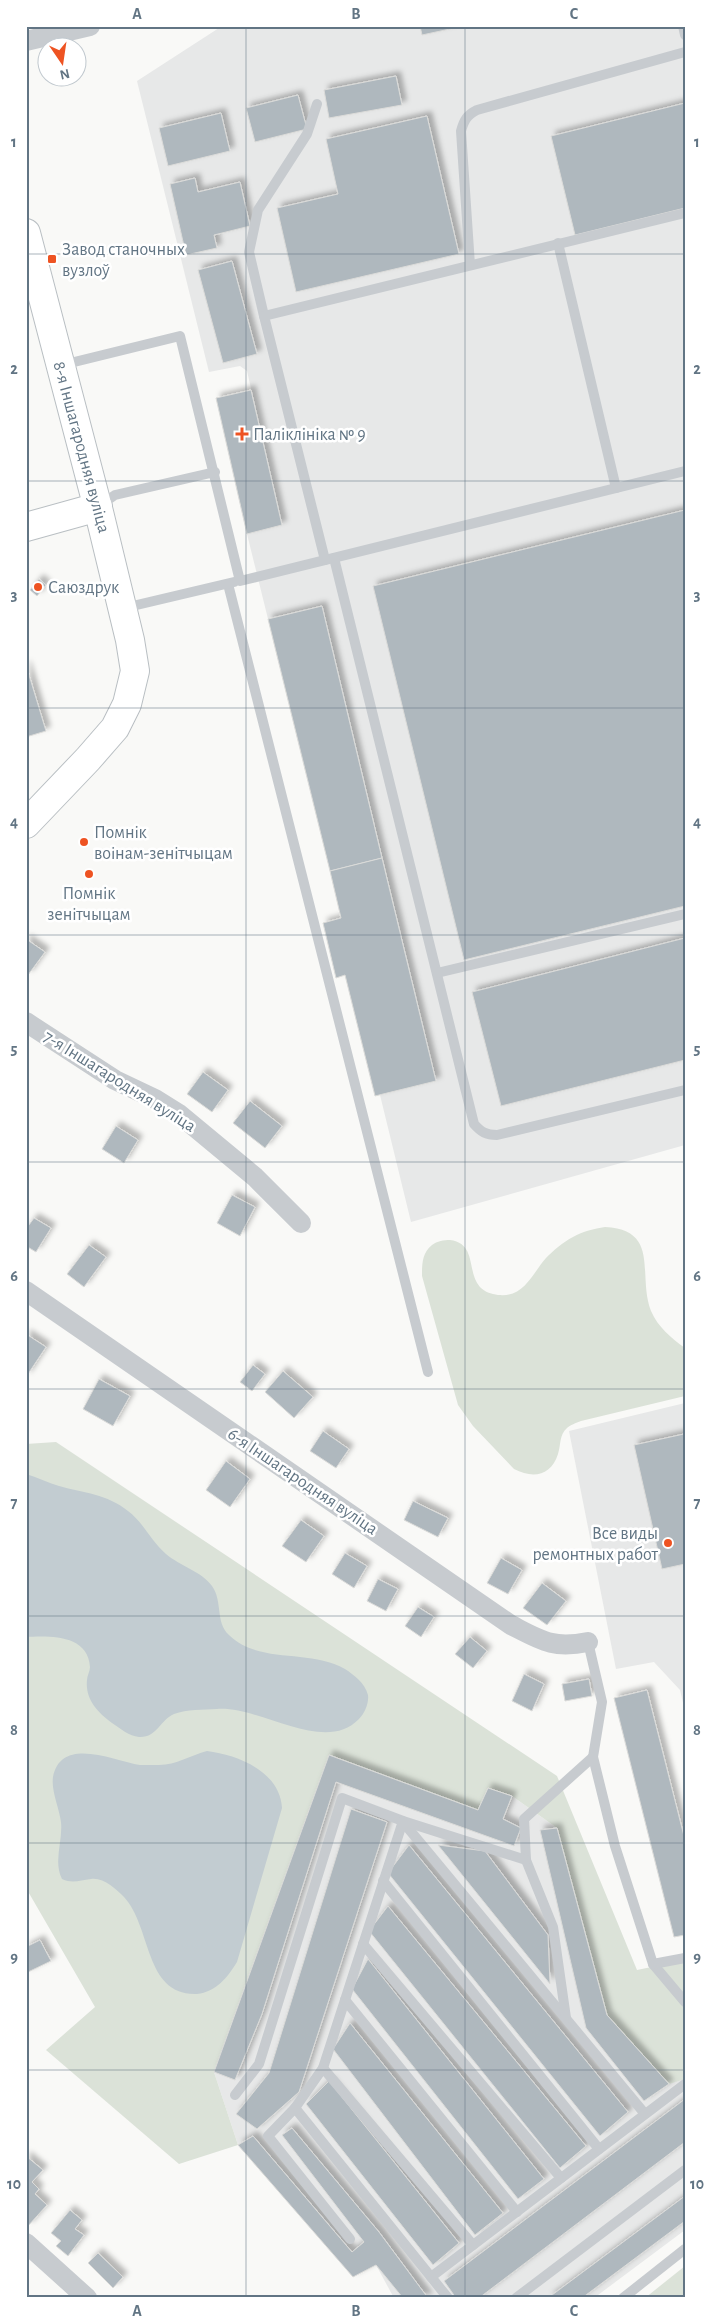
<svg xmlns="http://www.w3.org/2000/svg" width="711" height="2324" font-family="'Alegreya Sans',sans-serif">
  <style>
    .built { fill: #e7e8e8 }
    .green { fill: #dbe2d8 }
    .water { fill: #c2ccd1 }
    .building { fill: #afb8be; stroke: #dbdbd9; filter: url(#shadow) }
    .lines { fill: none; stroke-linecap: round; stroke-linejoin: round }
    .secondary-casing { stroke: #b9bfc3; stroke-width: 30 }
    .lane { stroke: #c7cbcf; stroke-width: 10 }
    .street { stroke: #c7cbcf; stroke-width: 20 }
    .secondary { stroke: #fff; stroke-width: 28 }
    .grid { fill: none; stroke: #627584; stroke-width: 1; stroke-opacity: 0.55 }
    .poi-dot { fill: #ee5322; stroke: #fff; stroke-width: 2 }
    .labels { text-anchor: middle; stroke-width: 5; stroke-linejoin: round; paint-order: stroke }
    .poi-label { font-size: 18px; fill: #627584; stroke: #fff; text-anchor: start }
    .street-label { font-size: 18px; fill: #627584; stroke: #fff }
    .neatline { fill: none; stroke: #627584; stroke-width: 2 }
    .grid-label { font-size: 16px; text-anchor: middle; font-weight: bold; fill: #627584 }
  </style>
  <defs>
    <filter id="shadow"><feDropShadow dx="4.5" dy="-4.5" stdDeviation="2.5" flood-color="#0004"/></filter>
  </defs>
  <rect width="100%" height="100%" fill="#f9f9f7"/>
  <!-- built -->
  <g class="built">
    <path d="M222 26H685V1145L411 1222 380 1095 436 1081 322 606 268 619 247 534 282 525 247 371 240 366 209 372 137 81Z"/>
    <path d="M685 1403V1711L680 1690 654 1662 616 1669 569 1431Z"/>
    <path d="M329 1755 477 1810 488 1788 512 1796 557 1828 685 2079V2230L594 2298H394L376 2265 353 2277 238 2145 214 2072Z"/>
  </g>
  <!-- green -->
  <g class="green">
    <path d="M605 1227C661 1230 637 1275 651 1311 658 1327 671 1338 685 1348V1396L581 1421C576 1423 570 1425 567 1428 559 1435 561 1445 558 1454 551 1476 533 1479 514 1469L473 1426 458 1405 422 1276C422 1264 422 1253 432 1245 437 1241 444 1240 450 1240 483 1244 460 1286 493 1294 523 1301 531 1275 546 1258 553 1251 563 1242 573 1237 583 1231 594 1229 605 1227Z"/>
    <path d="M56 1442 557 1776 637 1970 685 1960V2079L669 2084 607 2015 557 1828 512 1796 488 1788 478 1810 330 1755 214 2072 238 2145 179 2164 46 2050 95 2007 26 1888V1444Z"/>
    <path d="M685 2266V2298H645Z"/>
  </g>
  <!-- water -->
  <g class="water">
    <path d="M26 1474C37 1477 48 1483 59 1486 84 1493 107 1494 128 1511 143 1522 151 1541 166 1554 180 1566 201 1571 212 1586 223 1601 215 1622 229 1635 260 1665 309 1648 345 1669 354 1675 365 1683 368 1695 369 1703 365 1713 359 1719 324 1755 262 1706 217 1709 203 1710 187 1709 174 1714 160 1720 157 1738 139 1737 129 1736 121 1729 112 1723 97 1712 85 1699 87 1680 87 1676 90 1671 90 1667 88 1634 49 1636 26 1637Z"/>
    <path d="M207 1751C239 1755 280 1772 282 1808L237 1962C228 1977 216 1992 197 1994 144 1996 152 1927 124 1897 116 1889 103 1877 91 1879 80 1880 73 1884 62 1879 53 1861 63 1841 61 1822 59 1807 51 1791 53 1777 61 1735 115 1761 140 1765 146 1765 153 1765 159 1765 176 1765 191 1755 207 1751Z"/>
  </g>
  <!-- building -->
  <g class="building">
    <path d="M420 26H464L422 35Z"/>
    <path d="M396 76 402 105 329 118 324 90Z"/>
    <path d="M298 95 307 129 255 142 246 108Z"/>
    <path d="M685 103V208L575 235 551 136Z"/>
    <path d="M221 113 230 151 168 166 159 128Z"/>
    <path d="M427 116 459 254 296 292 277 208 338 194 326 139Z"/>
    <path d="M195 178 198 192 240 182 250 226 214 235 217 248 186 255 170 184Z"/>
    <path d="M232 261 257 354 223 363 198 270Z"/>
    <path d="M251 390 282 525 247 534 216 398Z"/>
    <path d="M685 510V906L464 960 373 586Z"/>
    <path d="M39 579 46 585 37 596 30 590Z"/>
    <path d="M322 606 382 858 330 871 268 619Z"/>
    <path d="M26 665 46 731 26 737Z"/>
    <path d="M382 858 436 1081 375 1096 345 975 336 978 323 923 341 918 330 871Z"/>
    <path d="M685 938V1060L501 1106 472 992Z"/>
    <path d="M26 939 45 952 28 975 26 974Z"/>
    <path d="M203 1072 228 1090 212 1112 187 1094Z"/>
    <path d="M250 1101 282 1126 265 1148 233 1123Z"/>
    <path d="M116 1126 138 1140 124 1163 102 1149Z"/>
    <path d="M232 1195 255 1207 240 1236 217 1223Z"/>
    <path d="M34 1218 51 1228 36 1252 26 1246V1229Z"/>
    <path d="M89 1245 106 1257 84 1287 67 1274Z"/>
    <path d="M26 1334 46 1347 26 1377Z"/>
    <path d="M253 1365 265 1374 252 1391 240 1382Z"/>
    <path d="M283 1371 313 1397 294 1418 265 1392Z"/>
    <path d="M99 1379 130 1396 113 1426 83 1409Z"/>
    <path d="M323 1431 349 1449 336 1468 310 1451Z"/>
    <path d="M684 1434 685 1564 662 1569 634 1445Z"/>
    <path d="M226 1461 250 1479 230 1507 206 1490Z"/>
    <path d="M413 1501 448 1518 438 1537 404 1520Z"/>
    <path d="M301 1520 324 1536 306 1562 282 1546Z"/>
    <path d="M345 1553 367 1566 354 1588 332 1574Z"/>
    <path d="M501 1558 522 1570 508 1594 487 1583Z"/>
    <path d="M378 1579 398 1589 386 1611 367 1601Z"/>
    <path d="M542 1583 566 1601 547 1625 523 1608Z"/>
    <path d="M418 1607 434 1617 421 1637 405 1626Z"/>
    <path d="M470 1637 487 1651 473 1668 455 1654Z"/>
    <path d="M524 1674 544 1684 532 1711 512 1701Z"/>
    <path d="M589 1679 592 1696 565 1701 562 1684Z"/>
    <path d="M647 1690 685 1840V1935L674 1937 614 1698Z"/>
    <path d="M329 1755 478 1810 488 1788 512 1796 503 1819 521 1828 514 1846 336 1782 262 2014 235 2080 214 2072Z"/>
    <path d="M351 1809 387 1822 299 2092 257 2129 236 2114 269 2073Z"/>
    <path d="M557 1828 607 2015 669 2084 644 2101 586 2028 540 1830Z"/>
    <path d="M409 1845 628 2112 600 2136 388 1873Z"/>
    <path d="M438 1845 485 1851 548 1935 550 1984Z"/>
    <path d="M388 1906 586 2146 560 2168 369 1931Z"/>
    <path d="M40 1940 51 1961 26 1973V1947Z"/>
    <path d="M368 1959 544 2179 518 2199 352 1989Z"/>
    <path d="M350 2023 503 2213 475 2235 333 2049Z"/>
    <path d="M329 2081 459 2243 433 2265 306 2104Z"/>
    <path d="M685 2099V2142L479 2298H456L444 2281Z"/>
    <path d="M292 2128 379 2232 428 2298H403L376 2265 353 2277 238 2145 253 2136 352 2252 364 2242 282 2135Z"/>
    <path d="M26 2156 43 2170 32 2182 39 2189 35 2194 47 2205 28 2226 26 2224Z"/>
    <path d="M685 2196V2221L582 2298H548Z"/>
    <path d="M70 2210 82 2220 75 2229 84 2235 68 2256 56 2246 61 2241 51 2233Z"/>
    <path d="M98 2253 123 2277 113 2288 88 2263Z"/>
  </g>
  <g class="lines">
    <defs>
      <g id="secondary">
        <path d="M26 233 99 512 130 640 135 671 127 704 115 728 88 759 26 824"/>
        <path d="M26 527 98 507"/>
      </g>
    </defs>
    <!-- secondary casing -->
    <use href="#secondary" class="secondary-casing"/>
    <!-- lane -->
    <g class="lane">
      <path d="M683 26 685 35"/>
      <path d="M558 243 616 488"/>
      <path d="M470 265 461 131C464 120 467 115 477 110L685 52"/>
      <path d="M264 316 249 252 258 210 307 134 317 104"/>
      <path d="M62 365 180 336 240 581 685 471"/>
      <path d="M99 506 115 495 215 472"/>
      <path d="M334 558 474 1124C481 1132 486 1135 497 1135L685 1090"/>
      <path d="M325 560 264 316 685 213"/>
      <path d="M228 584 428 1372"/>
      <path d="M124 608 234 582"/>
      <path d="M437 973 685 914"/>
      <path d="M588 1642 602 1702 593 1757 615 1846 653 1964 685 2002"/>
      <path d="M403 1822 645 2114"/>
      <path d="M383 1881 599 2149"/>
      <path d="M363 1944 561 2178"/>
      <path d="M653 1964 685 1958"/>
      <path d="M345 2000 517 2212"/>
      <path d="M566 2018 553 1927 526 1860 524 1819 593 1757"/>
      <path d="M323 2068 473 2245"/>
      <path d="M235 2095 259 2064 342 1798 403 1821 526 1860"/>
      <path d="M295 2108 448 2298"/>
      <path d="M350 2239 268 2136 295 2108 323 2068 403 1821"/>
      <path d="M431 2277 685 2084"/>
      <path d="M516 2298 685 2170"/>
      <path d="M623 2298 685 2249"/>
    </g>
    <!-- street -->
    <g class="street">
      <path d="M26 41 90 26"/>
      <path d="M26 1022 115 1080 155 1099 179 1114 255 1177 301 1223"/>
      <path d="M26 1291 511 1625C542 1641 553 1649 588 1642"/>
      <path d="M26 2243 87 2298"/>
    </g>
    <!-- secondary -->
    <use href="#secondary" class="secondary"/>
  </g>
  <!-- grid -->
  <path class="grid" d="M246 26V2298M465 26V2298M26 254H685M26 481H685M26 708H685M26 935H685M26 1162H685M26 1389H685M26 1616H685M26 1843H685M26 2070H685"/>
  <!-- markers -->
  <g class="poi-dot">
    <rect x="47" y="254" width="10" height="10" rx="2.5"/>
    <path d="M239.5 426.5h5v5h5v5h-5v5h-5v-5h-5v-5h5z"/>
    <circle cx="38" cy="587" r="5"/>
    <circle cx="84" cy="842" r="5"/>
    <circle cx="89" cy="874" r="5"/>
    <circle cx="668" cy="1543" r="5"/>
  </g>
  <g class="labels">
    <!-- poi labels -->
    <g class="poi-label">
      <text x="62" y="255">Завод станочных<tspan x="62" dy="21">вузлоў</tspan></text>
      <text x="253" y="440">Паліклініка № 9</text>
      <text x="48" y="593">Саюздрук</text>
      <text x="94" y="838">Помнік<tspan x="94" dy="21">воінам-зенітчыцам</tspan></text>
      <text x="89" y="899" text-anchor="middle">Помнік<tspan x="89" dy="21">зенітчыцам</tspan></text>
      <text x="658" y="1539" text-anchor="end">Все виды<tspan x="658" dy="21">ремонтных работ</tspan></text>
    </g>
    <!-- street labels -->
    <g class="street-label">
      <text transform="translate(82 447) rotate(75)" y="6">8-я Іншагародняя вуліца</text>
      <text transform="translate(120 1081) rotate(32)" y="6">7-я Іншагародняя вуліца</text>
      <text transform="translate(303 1481) rotate(34)" y="6">6-я Іншагародняя вуліца</text>
    </g>
  </g>
  <!-- border -->
  <rect width="711" height="2324" fill="none" stroke="#ffffff" stroke-width="55"/>
  <!-- north arrow -->
  <g transform="translate(62 62) rotate(167)"><circle r="24" fill="#ffffff" stroke="#c0c8ce"/>
  <path d="M0-4L9 19L0 12L-9 19Z" fill="#ee5322"/>
  <text y="-8" font-size="14" font-weight="bold" text-anchor="middle" fill="#627584">N</text>
  </g>
  <rect x="28" y="28" width="656" height="2268" class="neatline"/>
  <g class="grid-label">
    <text x="137" y="19">A</text>
    <text x="356" y="19">B</text>
    <text x="574" y="19">C</text>
    <text x="14" y="147">1</text>
    <text x="697" y="147">1</text>
    <text x="14" y="374">2</text>
    <text x="697" y="374">2</text>
    <text x="14" y="600">3</text>
    <text x="697" y="600">3</text>
    <text x="14" y="827">4</text>
    <text x="697" y="827">4</text>
    <text x="14" y="1054">5</text>
    <text x="697" y="1054">5</text>
    <text x="14" y="1281">6</text>
    <text x="697" y="1281">6</text>
    <text x="14" y="1508">7</text>
    <text x="697" y="1508">7</text>
    <text x="14" y="1735">8</text>
    <text x="697" y="1735">8</text>
    <text x="14" y="1962">9</text>
    <text x="697" y="1962">9</text>
    <text x="14" y="2189">10</text>
    <text x="697" y="2189">10</text>
    <text x="137" y="2316">A</text>
    <text x="356" y="2316">B</text>
    <text x="574" y="2316">C</text>
  </g>
</svg>
